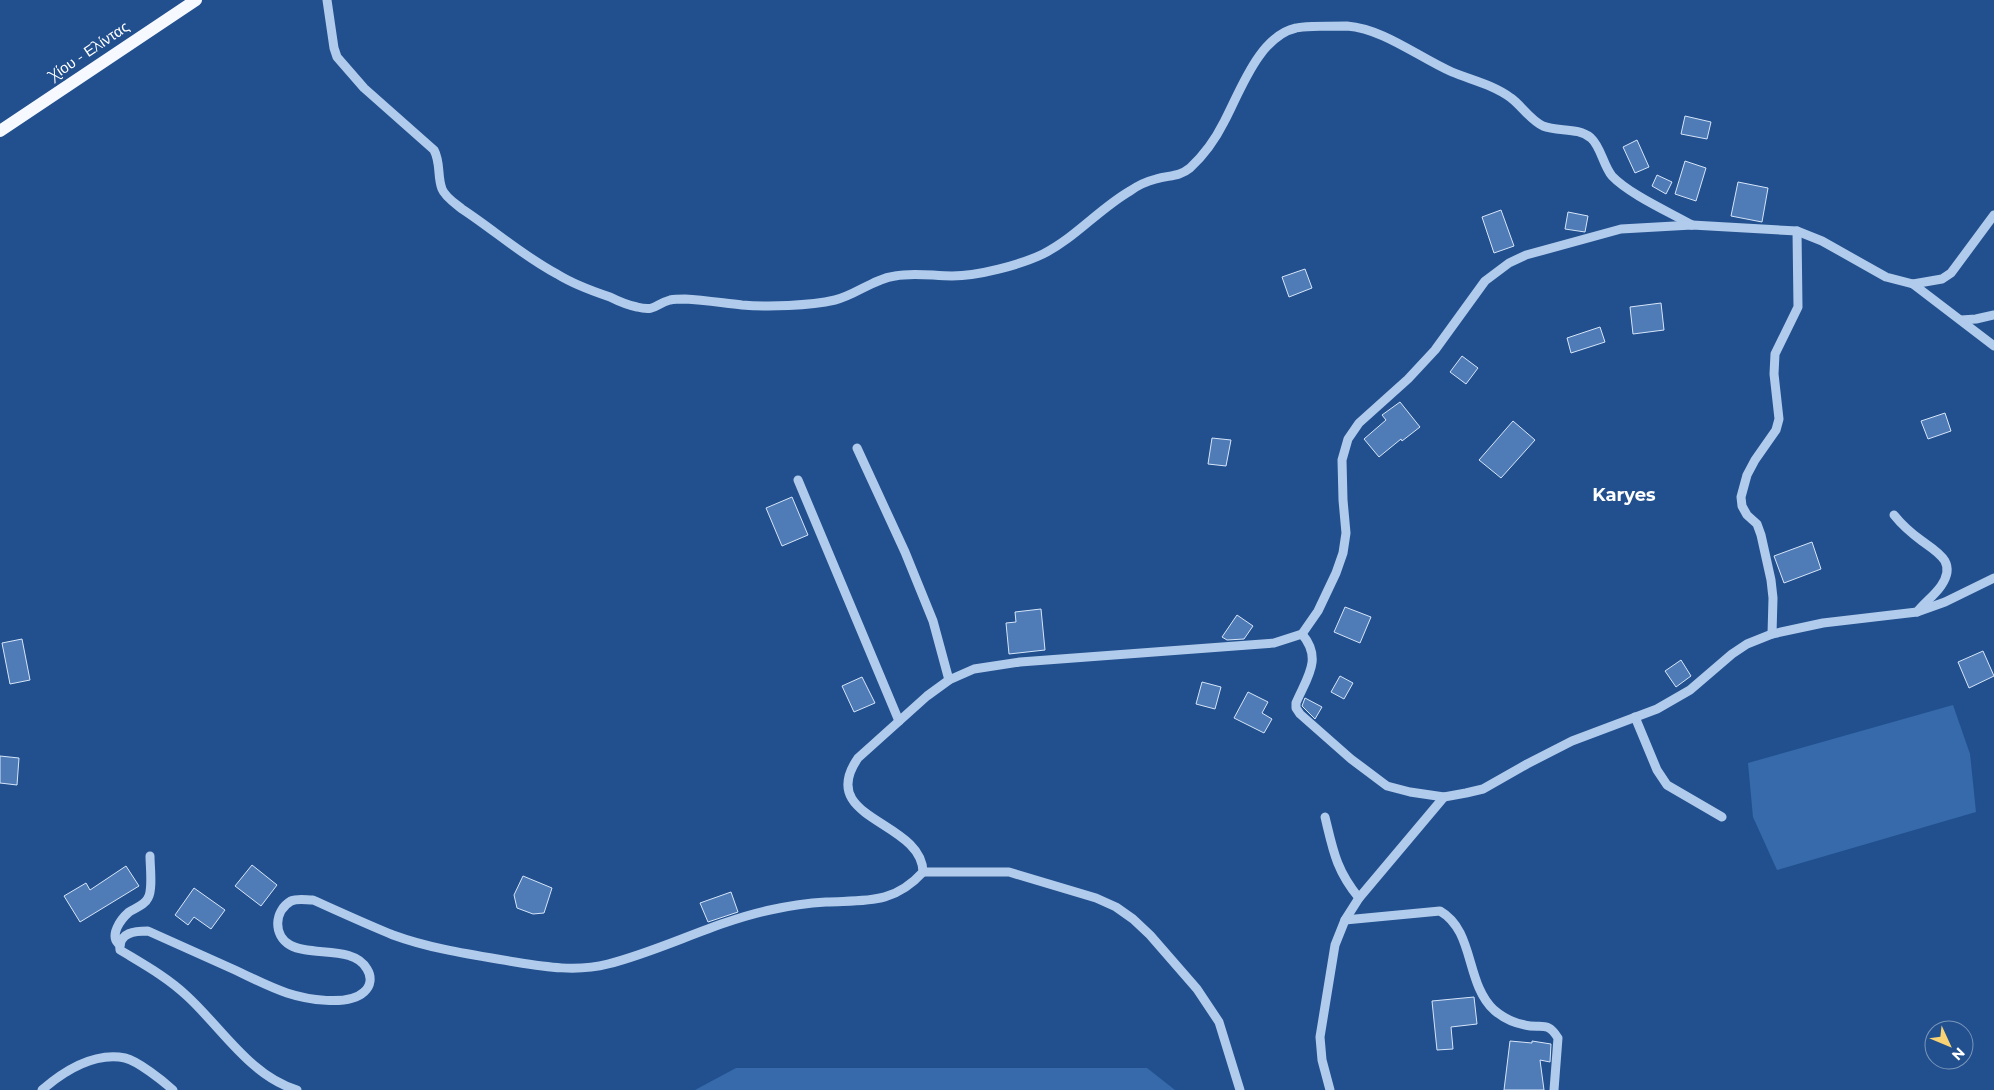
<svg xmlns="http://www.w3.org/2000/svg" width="1994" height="1090" font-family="Montserrat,sans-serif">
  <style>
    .green { fill: #366aab }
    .building { fill: #4f7cb7; stroke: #d6e5f9 }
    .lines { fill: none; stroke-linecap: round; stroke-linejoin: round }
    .minor { stroke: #b1cbec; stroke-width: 9 }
    .major { stroke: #f6f9ff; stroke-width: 12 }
    .labels { text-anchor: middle; stroke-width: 5; stroke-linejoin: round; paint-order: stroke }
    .street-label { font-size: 15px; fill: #fff; stroke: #22508e }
    .quarter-label { font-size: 18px; font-weight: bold; fill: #fff; stroke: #22508e }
  </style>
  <rect width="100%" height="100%" fill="#22508e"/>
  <!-- green -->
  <g class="green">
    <path d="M1953 705 1970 754 1976 812 1777 870 1753 817 1748 763Z"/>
    <path d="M736 1068H1147L1175 1090H695Z"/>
  </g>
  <!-- building -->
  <g class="building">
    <path d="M1685 116 1711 122 1707 139 1681 134Z"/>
    <path d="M1637 140 1649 167 1635 173 1623 147Z"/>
    <path d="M1685 161 1706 168 1696 201 1675 194Z"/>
    <path d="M1657 175 1672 182 1666 194 1652 186Z"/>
    <path d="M1738 182 1768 188 1762 222 1731 216Z"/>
    <path d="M1501 210 1514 246 1494 253 1482 217Z"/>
    <path d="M1568 212 1588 216 1585 232 1565 229Z"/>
    <path d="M1305 269 1312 288 1289 297 1282 277Z"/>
    <path d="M1661 303 1664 330 1633 334 1630 307Z"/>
    <path d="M1600 327 1605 342 1571 353 1567 338Z"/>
    <path d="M1462 356 1478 368 1466 384 1450 372Z"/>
    <path d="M1400 402 1420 427 1402 441 1401 439 1379 457 1364 439 1386 420 1382 415Z"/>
    <path d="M1945 413 1951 431 1928 439 1921 421Z"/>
    <path d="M1513 421 1535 440 1501 478 1479 460Z"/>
    <path d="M1212 438 1231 440 1226 466 1208 464Z"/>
    <path d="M792 497 808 535 782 546 766 508Z"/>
    <path d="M1812 542 1821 569 1784 583 1774 556Z"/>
    <path d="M1345 607 1371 617 1360 643 1334 632Z"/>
    <path d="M1041 609 1045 650 1009 654 1006 623 1016 622 1015 612Z"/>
    <path d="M1237 615 1253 626 1244 639 1227 640 1222 637Z"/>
    <path d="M22 639 30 680 10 684 2 643Z"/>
    <path d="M1983 651 1994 676 1969 688 1958 662Z"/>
    <path d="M1681 660 1691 676 1676 687 1665 671Z"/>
    <path d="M1340 676 1353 683 1344 699 1331 692Z"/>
    <path d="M862 677 875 703 854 712 842 686Z"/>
    <path d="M1202 682 1221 687 1215 709 1196 704Z"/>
    <path d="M1248 692 1268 702 1262 713 1272 719 1264 733 1234 718Z"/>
    <path d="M1305 698 1322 707 1315 719 1302 706Z"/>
    <path d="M0 756 19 758 17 785 0 783Z"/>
    <path d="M252 865 277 885 261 906 235 886Z"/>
    <path d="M126 866 139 886 80 922 64 896 86 883 90 890Z"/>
    <path d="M523 876 552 888 544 913 533 914 517 908 514 895Z"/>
    <path d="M194 888 225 910 211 929 194 917 188 925 175 915Z"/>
    <path d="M731 892 738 912 708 922 700 903Z"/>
    <path d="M1474 997 1477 1024 1451 1027 1453 1049 1437 1050 1432 1001Z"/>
    <path d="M1510 1041 1532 1043V1041L1551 1044 1550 1062 1540 1060 1544 1090H1504Z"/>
  </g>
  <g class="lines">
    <!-- minor -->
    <g class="minor">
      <path d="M327 0 334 48 337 57 364 88 434 150C441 163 437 176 442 189 445 197 456 204 462 209 494 230 523 256 557 274 573 284 592 291 610 297 618 301 627 305 637 307 656 312 655 304 670 300 675 299 680 299 685 299 704 300 723 303 742 305 768 307 809 306 835 300 856 295 873 279 895 276 914 272 933 276 952 276 978 276 1020 265 1043 254 1075 238 1099 209 1130 191 1137 186 1148 181 1156 179 1169 175 1179 177 1190 168 1203 156 1216 138 1224 122 1240 92 1259 36 1296 28 1304 26 1337 26 1347 26 1384 29 1418 57 1452 72 1471 80 1494 85 1511 98 1522 106 1530 120 1543 126 1558 132 1578 127 1591 138 1601 147 1603 165 1612 176 1629 194 1669 212 1692 225"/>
      <path d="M1913 284 1994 346"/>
      <path d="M1961 320 1976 319 1994 315"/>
      <path d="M857 448 905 552 933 621 949 680"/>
      <path d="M798 480 899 721"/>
      <path d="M1894 515C1902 525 1911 533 1922 541 1939 553 1957 563 1941 586 1934 596 1924 603 1917 612"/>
      <path d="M1302 634C1323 659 1307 677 1296 703V708L1300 714 1351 759 1387 786 1410 792 1444 797 1466 793 1483 789 1527 764 1572 741 1657 709 1690 690 1732 654 1747 644 1772 634 1823 623 1917 612 1945 602 1994 578"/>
      <path d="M1772 634 1773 598 1771 580 1761 535 1757 524 1747 515 1742 506 1741 497 1747 475 1755 460 1776 430 1779 419 1774 374 1775 354 1798 307 1797 231"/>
      <path d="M1635 717 1657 770 1667 785 1722 817"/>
      <path d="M1325 817C1333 850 1336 870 1359 898"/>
      <path d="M923 872H1009L1096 898 1116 907 1133 919 1150 935 1197 989 1219 1022 1240 1090"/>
      <path d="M1345 920 1440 911C1475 931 1465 983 1494 1010 1502 1017 1514 1023 1525 1025 1541 1029 1547 1020 1558 1038L1554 1090"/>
      <path d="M120 945C108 936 121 919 129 912 135 908 145 905 148 898 153 890 150 866 150 856"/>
      <path d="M42 1090C64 1071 94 1052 125 1058 138 1061 163 1081 173 1090"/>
      <path d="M297 1090C250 1076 221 1027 187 996 167 977 143 964 120 950 118 932 136 931 148 931 177 944 206 957 235 970 252 978 269 987 287 993 305 999 348 1007 364 992 371 986 372 977 367 969 354 945 311 957 290 945 273 935 274 911 291 901 298 898 306 900 313 900 340 912 366 924 393 935 431 949 474 955 515 962 546 967 577 972 608 964 663 950 714 922 770 910 788 906 808 903 826 902 865 900 893 905 923 872 922 820 815 820 858 758L927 696 949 680 974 669 1020 662 1274 643 1302 634 1318 611 1336 573 1343 553 1346 533 1343 500 1342 460 1348 439 1359 423 1408 379 1435 350 1485 281 1509 263 1526 255 1621 229 1692 225 1797 231 1822 241 1886 277 1913 284 1942 279 1951 273 1994 215"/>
      <path d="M1330 1090 1322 1060 1320 1037 1335 945 1345 920 1359 898 1444 797"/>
    </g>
    <!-- major -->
    <path class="major" d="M0 131 196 0"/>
  </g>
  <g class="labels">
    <!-- street labels -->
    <g class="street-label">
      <text transform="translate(89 51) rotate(-34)" y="5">Χίου - Ελίντας</text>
    </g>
    <!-- quarter labels -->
    <g class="quarter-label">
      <text x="1624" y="501">Karyes</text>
    </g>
  </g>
  <!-- north arrow -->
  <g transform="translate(1949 1045) rotate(134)"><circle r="24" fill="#22508e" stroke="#7a96bb"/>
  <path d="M0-4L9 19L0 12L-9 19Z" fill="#f8d273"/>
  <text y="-8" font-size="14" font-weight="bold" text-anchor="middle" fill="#ffffff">N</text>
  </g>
</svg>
